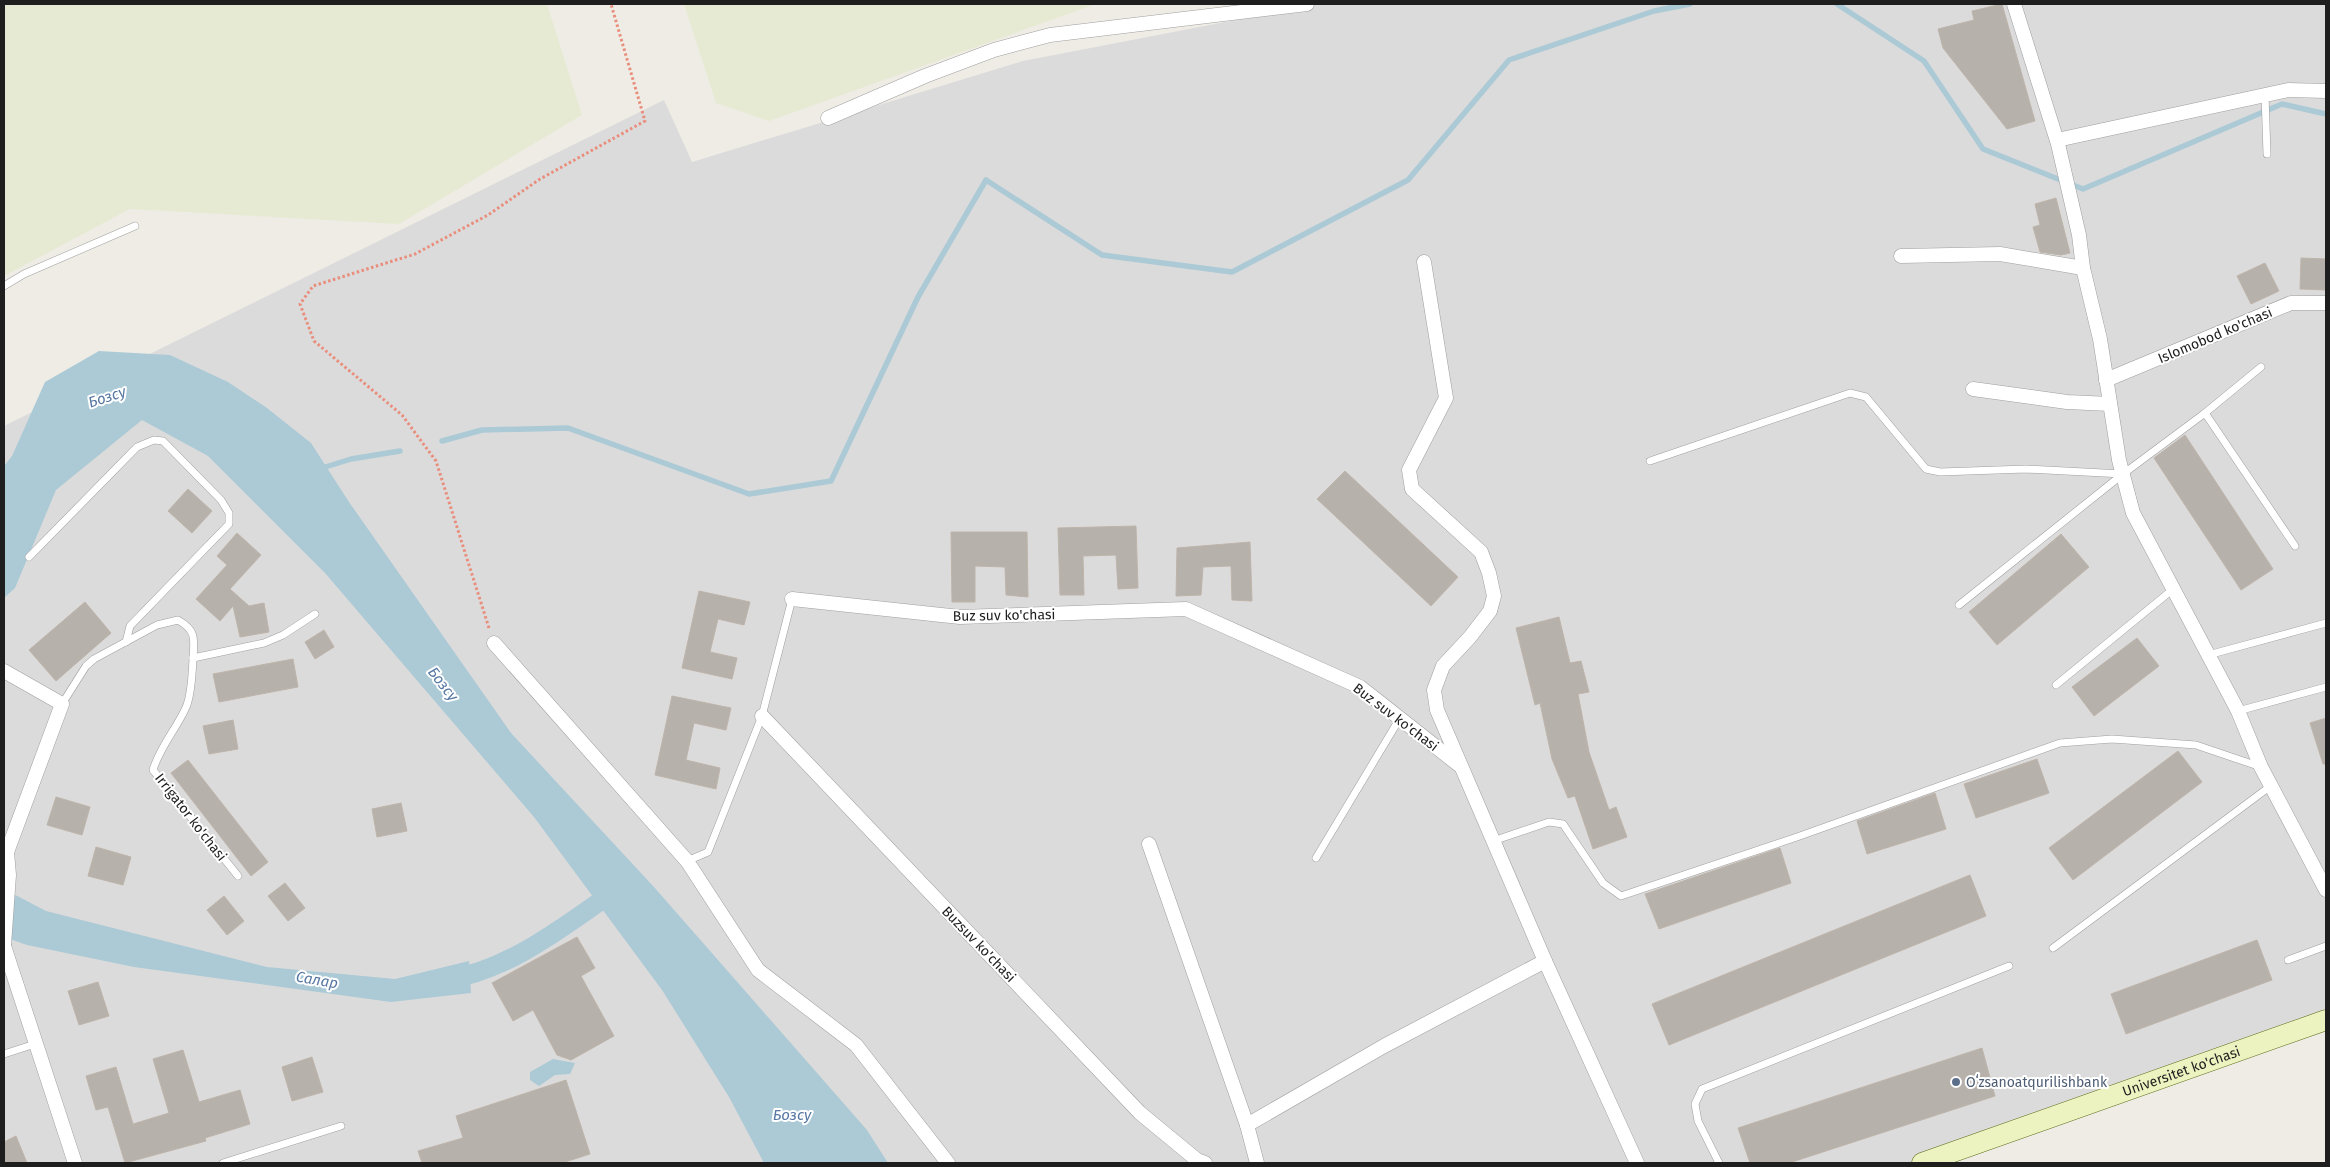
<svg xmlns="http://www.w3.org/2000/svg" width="2330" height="1167" font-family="'Fira Sans',sans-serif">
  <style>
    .residential { fill: #dcdbdb }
    .farmland { fill: #e7ead3 }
    .water { fill: #abcad6 }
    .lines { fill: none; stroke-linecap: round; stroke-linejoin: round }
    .stream { stroke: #abcad6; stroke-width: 5.5 }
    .canal { stroke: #abcad6; stroke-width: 19 }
    .building { fill: #b7b1ab; stroke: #beb4aa }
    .service-casing { stroke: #9f9f9f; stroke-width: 8 }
    .minor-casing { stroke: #9f9f9f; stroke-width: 15 }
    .secondary-casing { stroke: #596812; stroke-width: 21 }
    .path { stroke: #e98e7c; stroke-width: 3; stroke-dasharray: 2.5 2.5; stroke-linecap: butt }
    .service { stroke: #fff; stroke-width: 7 }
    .minor { stroke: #fff; stroke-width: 14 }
    .secondary { stroke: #ecf2c0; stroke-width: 20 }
    .service-dot { fill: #5c6f8a; stroke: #fff; stroke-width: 2 }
    .labels { text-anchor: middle; stroke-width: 4; stroke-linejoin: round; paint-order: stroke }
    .street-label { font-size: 14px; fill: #1e1e1e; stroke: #fff }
    .service-label { font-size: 14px; fill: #4e5e75; stroke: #fff; text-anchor: start }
    .water-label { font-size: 15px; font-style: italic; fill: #5677a2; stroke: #fff }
  </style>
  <rect width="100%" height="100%" fill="#eeece5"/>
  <!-- residential -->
  <path class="residential" d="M1319 4H2326V1011L1920 1163H4V426L664 100 692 162 1023 61Z"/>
  <!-- farmland -->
  <g class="farmland">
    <path d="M4 4H547L582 115 399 224 130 209 4 276Z"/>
    <path d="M684 4H1096L769 121 716 103Z"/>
  </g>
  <!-- water -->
  <g class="water">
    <path d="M99 351 170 355 228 382 267 408 311 443 349 502 511 733 654 887 867 1130 888 1163H764L729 1097 662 990 534 817 325 573 208 456 142 420 56 490 15 588 4 598V466L12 456 45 382Z"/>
    <path d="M4 889 46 911 267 967 395 979 469 961 471 993 391 1002 134 967 27 945 4 937Z"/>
    <path d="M553 1059 575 1063 570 1074 555 1075 539 1086 530 1080V1072Z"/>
  </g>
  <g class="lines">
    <!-- stream -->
    <g class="stream">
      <path d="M1837 4 1924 61 1983 149 2083 189 2282 104 2326 114"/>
      <path d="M442 441 482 430 568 428 749 494 831 481 918 297 986 180 1102 255 1232 272 1408 180 1509 60 1654 11 1690 4"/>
      <path d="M319 469 351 459 400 451"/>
    </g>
    <!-- canal -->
    <path class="canal" d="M446 980C509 970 561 928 612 893"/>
  </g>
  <!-- building -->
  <g class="building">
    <path d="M2002 4 2035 121 2007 129 1943 48 1938 29 1974 20 1972 11Z"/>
    <path d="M2056 198 2070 253 2061 255 2040 252 2033 227 2040 225 2035 204Z"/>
    <path d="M2301 258 2326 259V290L2300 289Z"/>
    <path d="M2265 263 2279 291 2251 304 2237 276Z"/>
    <path d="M2185 435 2273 569 2241 590 2154 458Z"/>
    <path d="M1345 471 1458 577 1431 606 1317 499Z"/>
    <path d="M188 489 212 511 192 533 168 511Z"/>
    <path d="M1136 526 1138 588 1118 589 1116 555 1083 556 1084 595H1060L1058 528Z"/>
    <path d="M951 532H1027L1028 597 1006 595 1005 567 975 566V602H952Z"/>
    <path d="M237 533 261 555 230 589 249 606 264 603 269 632 240 637 233 606 220 621 196 599 227 565 217 556Z"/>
    <path d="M2061 534 2089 567 1997 645 1969 612Z"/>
    <path d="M1250 542 1252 601 1232 600 1231 566 1203 567 1201 595 1176 596 1177 548Z"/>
    <path d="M699 591 750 602 744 625 718 619 710 652 737 658 732 679 682 668Z"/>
    <path d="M85 602 111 633 56 681 29 650Z"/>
    <path d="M1559 617 1570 663 1581 661 1589 692 1578 694 1589 752 1609 810 1616 807 1627 837 1593 849 1575 796 1568 798 1552 759 1540 703 1535 705 1516 628Z"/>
    <path d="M324 630 334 647 315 659 305 642Z"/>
    <path d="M2137 638 2159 666 2094 716 2072 687Z"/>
    <path d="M293 659 298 687 219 702 213 674Z"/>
    <path d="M672 696 731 708 726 730 694 723 686 760 720 768 716 789 655 775Z"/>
    <path d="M2326 718V764H2323L2310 723Z"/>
    <path d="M233 720 238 749 209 754 203 726Z"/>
    <path d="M2178 751 2202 782 2073 880 2049 848Z"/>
    <path d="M2037 759 2049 793 1976 818 1964 784Z"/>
    <path d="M188 760 268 862 251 876 171 773Z"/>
    <path d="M1935 793 1946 829 1867 854 1857 821Z"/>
    <path d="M56 797 90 807 82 835 47 825Z"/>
    <path d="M401 803 407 831 377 837 372 809Z"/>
    <path d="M96 847 131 857 123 885 88 876Z"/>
    <path d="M1780 848 1791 883 1659 929 1645 894Z"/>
    <path d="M1970 875 1986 916 1669 1045 1652 1004Z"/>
    <path d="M285 883 305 908 288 921 268 896Z"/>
    <path d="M224 896 244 921 227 935 207 910Z"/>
    <path d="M577 937 595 968 581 976 614 1036 571 1060 557 1055 533 1010 513 1021 492 983Z"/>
    <path d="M2257 940 2272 980 2126 1034 2111 994Z"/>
    <path d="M98 982 109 1016 79 1025 68 991Z"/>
    <path d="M1982 1048 1995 1096 1789 1163H1750L1738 1128Z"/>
    <path d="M183 1050 199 1102 240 1090 250 1124 205 1138 206 1141 125 1163 108 1107 96 1110 86 1076 116 1067 133 1124 169 1113 153 1059Z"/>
    <path d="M312 1057 323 1092 292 1101 282 1067Z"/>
    <path d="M566 1080 590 1154 562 1163H422L418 1151 463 1138 456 1116Z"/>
    <path d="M16 1136 27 1163H4V1142Z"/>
  </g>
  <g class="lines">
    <defs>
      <g id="service">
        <path d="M2265 95 2267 154"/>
        <path d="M4 286 24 274 135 226"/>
        <path d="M2205 413 2261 367"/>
        <path d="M1650 461 1850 393 1866 397 1926 469 1940 472 2026 469 2123 474"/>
        <path d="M29 557 137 447 154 440 163 441 221 500 229 513V524L130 626 126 642"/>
        <path d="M1959 605 2123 474 2205 413 2295 546"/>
        <path d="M2208 655 2326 623"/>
        <path d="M193 658 264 643 283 635 315 614"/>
        <path d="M2056 685 2172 590"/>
        <path d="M62 704 86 666 94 659 157 625 178 620C197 631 194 639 193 659 192 674 192 690 187 705 178 727 160 746 153 770L238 876"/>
        <path d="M2238 711 2326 687"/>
        <path d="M1493 841 1549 822 1563 824 1603 883 1621 896 1797 837 2060 743 2112 739 2196 745 2261 767"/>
        <path d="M1316 858 1400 718"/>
        <path d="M687 861 708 852 762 716 792 599"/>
        <path d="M2053 948 2272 785"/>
        <path d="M2288 960 2326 946"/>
        <path d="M4 1054 35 1044"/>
        <path d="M223 1163 341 1126"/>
        <path d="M1719 1163 1698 1121 1695 1104 1702 1089 2009 966"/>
      </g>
      <g id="minor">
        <path d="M2014 4 2058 144 2079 235 2083 268 2100 339 2119 460 2133 513 2238 711 2261 767 2326 890"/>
        <path d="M828 118 925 76 994 50 1050 35 1307 4"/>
        <path d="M2057 140 2288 90 2326 91"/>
        <path d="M1901 256 2000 254 2083 268"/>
        <path d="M1424 262 1446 398 1409 470 1412 489 1481 552 1489 573 1494 596 1490 611 1470 637 1443 666 1434 690 1437 710 1545 961 1637 1163"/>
        <path d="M2106 380 2291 303H2326"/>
        <path d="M1973 389 2067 402 2110 404"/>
        <path d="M792 599 960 617 1186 609 1360 687 1459 765"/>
        <path d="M494 643 687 861 758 970 856 1045 948 1163"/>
        <path d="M4 671 62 704 7 852 9 875 4 945"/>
        <path d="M762 716 1140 1113 1197 1160 1205 1163"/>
        <path d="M1149 844 1247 1125 1257 1163"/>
        <path d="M4 946 75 1163"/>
        <path d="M1247 1125 1384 1046 1545 961"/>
      </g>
      <g id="secondary">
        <path id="s1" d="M1922 1163 2326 1020"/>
      </g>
    </defs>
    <!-- service casing -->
    <use href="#service" class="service-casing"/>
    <!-- minor casing -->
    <use href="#minor" class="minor-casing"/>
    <!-- secondary casing -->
    <use href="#secondary" class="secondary-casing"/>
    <!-- path -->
    <path class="path" d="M489 628 436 461 402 415 314 341 300 304 313 286 415 254 488 215 540 179 645 121 611 4"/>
    <!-- service -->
    <use href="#service" class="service"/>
    <!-- minor -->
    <use href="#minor" class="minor"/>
    <!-- secondary -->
    <use href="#secondary" class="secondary"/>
  </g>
  <!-- markers -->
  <circle class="service-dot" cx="1956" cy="1082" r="5"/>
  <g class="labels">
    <!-- street labels -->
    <g class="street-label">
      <text transform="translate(2215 335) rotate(-23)" y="5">Islomobod ko'chasi</text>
      <text transform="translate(1004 615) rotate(-1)" y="5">Buz suv ko'chasi</text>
      <text transform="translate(1396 717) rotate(37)" y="5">Buz suv ko'chasi</text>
      <text transform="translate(191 817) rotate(52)" y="5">Irrigator ko'chasi</text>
      <text transform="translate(979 944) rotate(46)" y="5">Buzsuv ko'chasi</text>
      <text dy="5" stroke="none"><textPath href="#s1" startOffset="275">Universitet ko'chasi</textPath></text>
    </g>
    <!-- service labels -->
    <g class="service-label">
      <text x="1966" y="1087">Oʻzsanoatqurilishbank</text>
    </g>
    <!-- water labels -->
    <g class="water-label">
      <text transform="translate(107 397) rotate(-18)" y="5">Бозсу</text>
      <text transform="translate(443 684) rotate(52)" y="5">Бозсу</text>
      <text transform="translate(317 980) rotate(10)" y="5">Салар</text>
      <text x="792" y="1120">Бозсу</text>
    </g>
  </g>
  <!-- border -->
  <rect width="2330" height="1167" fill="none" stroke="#1e1e1e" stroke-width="10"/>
</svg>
